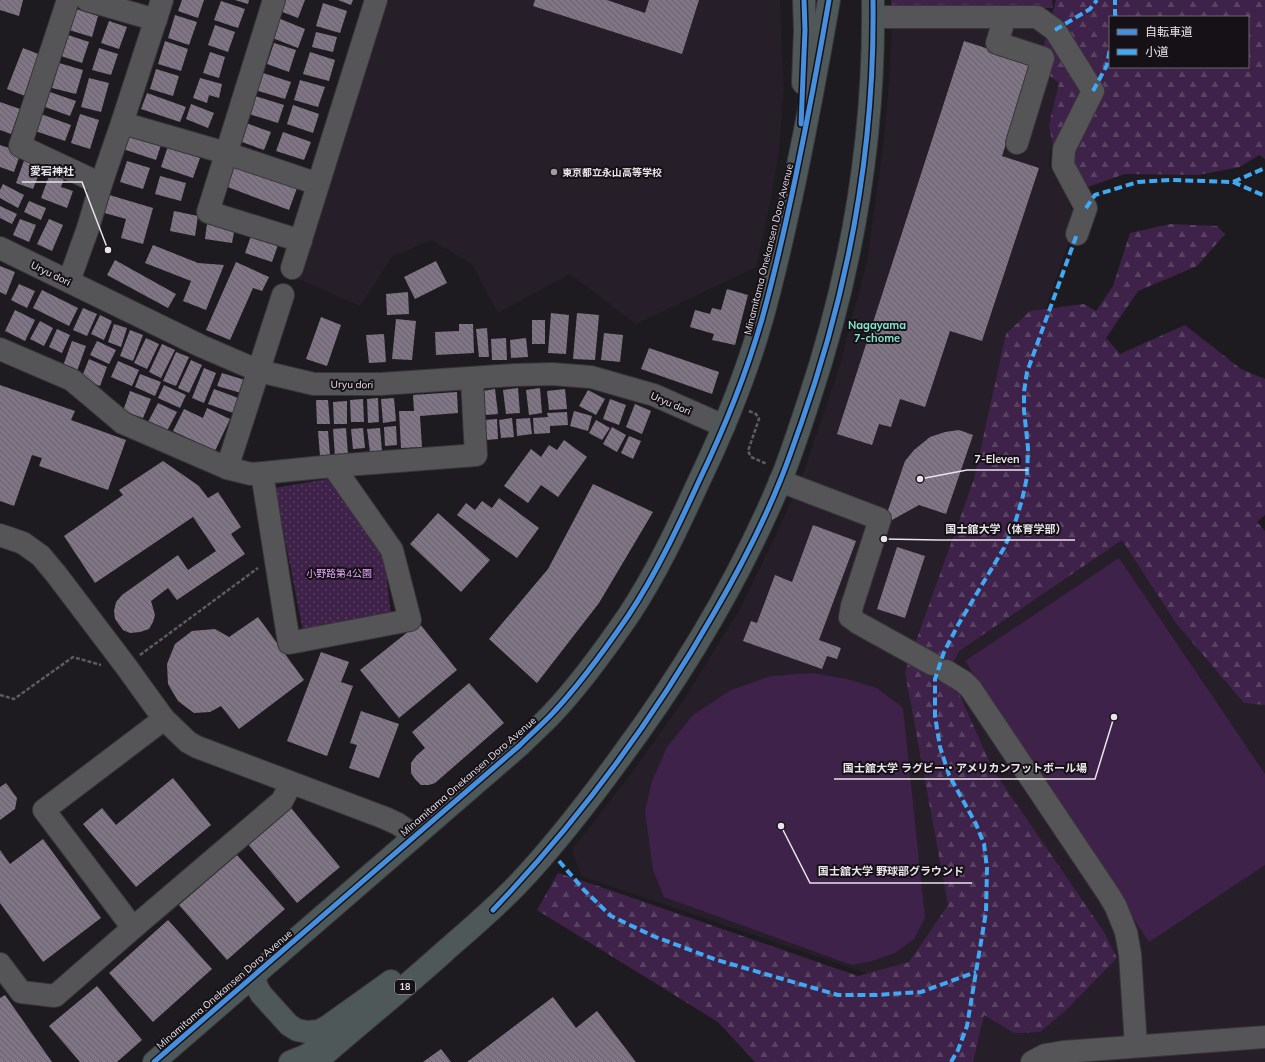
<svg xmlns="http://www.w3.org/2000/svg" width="1265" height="1062" font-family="Mulish,'Noto Sans JP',sans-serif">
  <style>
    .built { fill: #261e29 }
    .grass { fill: url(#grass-tufts) }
    .forest { fill: url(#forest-firs); fill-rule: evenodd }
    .park { fill: url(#park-dots) }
    .pitch { fill: #3e2249 }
    .building { fill: url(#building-back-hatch) }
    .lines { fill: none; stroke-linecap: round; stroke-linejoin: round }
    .minor-casing { stroke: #39363a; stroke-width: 24 }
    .major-casing { stroke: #39363a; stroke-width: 24 }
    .path { stroke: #5f5c60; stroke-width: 2.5; stroke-dasharray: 4 2; stroke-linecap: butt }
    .minor { stroke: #555457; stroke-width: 22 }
    .major { stroke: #4f5859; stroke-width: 22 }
    .quiet { stroke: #3fa9f5; stroke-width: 4; stroke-dasharray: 8 4; stroke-linecap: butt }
    .cycleway-casing { stroke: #161117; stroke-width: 8 }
    .cycleway { stroke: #468fdf; stroke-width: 5 }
    .poi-dot { fill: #a19ea3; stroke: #161117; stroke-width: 1.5 }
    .labels { text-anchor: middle; stroke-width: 4; stroke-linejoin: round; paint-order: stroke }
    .shield { fill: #161117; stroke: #a9a5aa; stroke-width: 1 }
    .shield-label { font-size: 9px; font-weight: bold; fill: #e8e4e9 }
    .poi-label { font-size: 10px; font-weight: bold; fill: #e8e4e9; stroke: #161117; text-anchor: start }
    .street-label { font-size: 10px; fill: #e8e4e9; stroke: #161117 }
    .park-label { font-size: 10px; fill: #e6a8fe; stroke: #161117 }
    .neighbourhood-label { font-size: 11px; font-weight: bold; fill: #82e5cd; stroke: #161117 }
    .leader { fill: none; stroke: #e8e4e9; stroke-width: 1.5 }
    .callout-dot { fill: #e8e4e9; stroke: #161117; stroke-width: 1.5 }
    .callout-label { font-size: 11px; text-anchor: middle; font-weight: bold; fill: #e8e4e9; stroke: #161117; stroke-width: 4; stroke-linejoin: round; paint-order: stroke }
  </style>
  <defs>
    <pattern id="grass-tufts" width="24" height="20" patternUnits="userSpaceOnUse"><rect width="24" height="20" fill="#3e2249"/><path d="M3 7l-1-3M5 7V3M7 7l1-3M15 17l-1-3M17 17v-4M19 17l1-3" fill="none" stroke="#5a4263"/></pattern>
    <pattern id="forest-firs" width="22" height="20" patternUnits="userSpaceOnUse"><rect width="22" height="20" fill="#3e2249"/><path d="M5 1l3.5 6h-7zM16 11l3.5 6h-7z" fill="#5a4263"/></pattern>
    <pattern id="park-dots" width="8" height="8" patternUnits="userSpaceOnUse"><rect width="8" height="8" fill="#3e2249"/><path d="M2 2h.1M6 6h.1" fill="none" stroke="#5a4263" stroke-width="1.8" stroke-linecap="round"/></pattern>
    <pattern id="building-back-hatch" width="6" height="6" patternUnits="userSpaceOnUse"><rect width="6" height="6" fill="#7f7584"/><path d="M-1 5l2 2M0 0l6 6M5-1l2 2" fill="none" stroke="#68616b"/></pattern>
  </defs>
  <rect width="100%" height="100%" fill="#1e1b20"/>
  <!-- built -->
  <g class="built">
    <path d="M387 0H780L784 89 779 149 772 194 756 267 636 324 570 274 498 313 472 264 431 240 392 257 360 306 298 279Z"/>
    <path d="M1030 27 1046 35 1073 93 1062 136 1050 151 1049 165 1065 192 1076 220 1044 314 1265 583V1062H961L906 987 581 876 572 849 625 782 683 701 741 607 778 530 801 480 839 368 867 262 884 140 889 82 892 29Z"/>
  </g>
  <!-- grass -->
  <path class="grass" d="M891 0H1052L1053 8 892 7Z"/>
  <!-- forest -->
  <g class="forest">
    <path d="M1056 0H1265V159L1259 155 1240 167 1198 175 1125 174 1082 189 1056 161 1049 125 1059 83 1045 72 1044 45ZM1110 17H1248V67H1110Z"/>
    <path d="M1170 224 1217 226 1225 234 1197 266 1138 291 1106 338 1120 354 1185 325 1241 369 1265 379V515L1257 522 1265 531V705L1244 703 1176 623 1122 540 959 651 949 671 993 770 1104 932 1117 958 1065 1011 1040 1032 1014 1033 984 1015 973 1062H755L718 1022 537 910 558 873 598 886 858 976 909 962 948 905 905 672 974 479 1006 334 1030 311 1084 304 1096 311 1113 286 1130 233Z"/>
  </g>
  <!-- park -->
  <path class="park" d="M327 479 384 555 391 616 303 631 275 488Z"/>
  <!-- pitch -->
  <g class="pitch">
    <path d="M1119 558 1265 774V865L1149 942 965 661Z"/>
    <path d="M813 673 847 679 877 688 903 708 925 918 914 939 895 953 872 961 852 965 664 897 653 870 645 811 652 781 667 747 693 715 731 690 771 676Z"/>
  </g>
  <!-- building -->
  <g class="building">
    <path d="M0 0H23L19 16 0 10Z"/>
    <path d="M182 0H204L198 18 178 11Z"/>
    <path d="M235 0H249L248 4Z"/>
    <path d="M284 0H305L298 18 280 11Z"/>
    <path d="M338 0H353L351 5Z"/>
    <path d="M535 0H607L645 13 649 0H699L682 54 533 6Z"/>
    <path d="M221 1 245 9 238 28 214 20Z"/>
    <path d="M323 3 347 11 340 33 316 26Z"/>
    <path d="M76 9 98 16 92 37 69 30Z"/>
    <path d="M175 15 197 22 189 45 168 38Z"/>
    <path d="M278 18 305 29 298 48 270 37Z"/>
    <path d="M109 21 127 27 119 49 101 43Z"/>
    <path d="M215 25 235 32 228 52 208 45Z"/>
    <path d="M316 32 337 37 333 52 312 47Z"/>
    <path d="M68 35 89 42 82 63 61 56Z"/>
    <path d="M165 41 188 49 181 71 158 64Z"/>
    <path d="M964 41 1032 63 1002 156 1039 168 982 341 950 331 925 407 900 399 891 427 879 424 872 445 837 434Z"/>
    <path d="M274 43 296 50 289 72 267 64Z"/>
    <path d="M23 48 41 55 25 96 7 89Z"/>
    <path d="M99 48 118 54 111 75 92 70Z"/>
    <path d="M210 52 225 57 219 78 203 73Z"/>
    <path d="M310 52 335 60 329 81 303 74Z"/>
    <path d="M59 63 83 70 76 94 52 88Z"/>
    <path d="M156 69 179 76 173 96 150 89Z"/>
    <path d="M260 72 291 82 285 99 255 90Z"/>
    <path d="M89 78 109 83 101 112 81 107Z"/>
    <path d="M200 78 222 84 219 98 209 95 207 103 193 98Z"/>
    <path d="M300 80 325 87 318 107 294 100Z"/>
    <path d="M50 92 76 101 70 116 45 107Z"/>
    <path d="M147 93 186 107 180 122 141 109Z"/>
    <path d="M255 96 284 105 278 123 249 114Z"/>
    <path d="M0 102 20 109 11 134 0 130Z"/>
    <path d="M191 104 214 113 208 128 186 119Z"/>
    <path d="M293 105 319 114 313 133 287 124Z"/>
    <path d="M41 114 71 125 65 141 35 131Z"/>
    <path d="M80 114 99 120 90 149 71 143Z"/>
    <path d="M246 123 271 132 264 150 239 141Z"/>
    <path d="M130 131 162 142 156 160 123 149Z"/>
    <path d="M283 132 311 142 304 160 276 151Z"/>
    <path d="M0 145 21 152 14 172 0 167Z"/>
    <path d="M168 146 200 158 193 178 161 167Z"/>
    <path d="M25 158 43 164 33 189 16 183Z"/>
    <path d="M127 161 150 168 143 189 120 182Z"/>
    <path d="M233 164 297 188 289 210 225 186Z"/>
    <path d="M52 168 66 173 61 187 73 191 67 208 41 198Z"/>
    <path d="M160 176 186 183 181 201 155 194Z"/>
    <path d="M3 184 24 195 18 208 0 198V190Z"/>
    <path d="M106 194 153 208 143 244 121 238 126 219 101 212Z"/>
    <path d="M29 201 46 208 41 220 24 212Z"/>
    <path d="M0 206 17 214 12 224 0 218Z"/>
    <path d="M174 211 198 216 195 236 170 231Z"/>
    <path d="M20 219 36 225 29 242 13 235Z"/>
    <path d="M49 219 63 225 52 251 37 244Z"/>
    <path d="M207 223 235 227 232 243 205 239Z"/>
    <path d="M252 233 279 242 272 262 245 253Z"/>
    <path d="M153 245 198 263 224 265 206 310 183 301 191 281 145 263Z"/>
    <path d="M115 260 176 294 168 308 107 275Z"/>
    <path d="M436 261 447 283 415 299 404 277Z"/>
    <path d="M236 262 269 277 262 291 253 288 230 340 206 330Z"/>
    <path d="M0 266 15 272 6 295 0 292Z"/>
    <path d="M19 284 35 291 27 308 11 300Z"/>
    <path d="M727 289 748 295 735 345 712 340 714 334 690 327 695 310 710 314 712 308 721 310Z"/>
    <path d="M42 290 78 308 69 326 33 308Z"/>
    <path d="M408 292 409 314 387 315 386 294Z"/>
    <path d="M83 308 97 314 87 336 73 330Z"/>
    <path d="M15 310 35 320 25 341 5 331Z"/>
    <path d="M551 313 569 315 566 354 548 353Z"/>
    <path d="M577 313 599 315 595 360 573 359Z"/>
    <path d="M100 315 112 321 104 340 91 334Z"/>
    <path d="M321 317 341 325 327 366 306 359Z"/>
    <path d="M396 319 416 321 412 360 392 359Z"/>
    <rect x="532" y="320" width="13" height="24"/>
    <path d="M40 321 53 328 44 346 30 339Z"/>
    <path d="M114 324 127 328 121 347 108 342Z"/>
    <path d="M459 324H473L474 353 436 355 435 332 459 331Z"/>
    <path d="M487 328 489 357H479L476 329Z"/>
    <path d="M57 329 70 335 62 353 49 347Z"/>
    <path d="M130 330 143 335 133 361 120 356Z"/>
    <path d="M604 333 623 335 620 362 601 360Z"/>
    <path d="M384 334 386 362 369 363 366 335Z"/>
    <path d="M146 338 159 344 147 369 134 363Z"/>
    <path d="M506 338 507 360H492L491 339Z"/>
    <path d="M526 338 528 357 511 358 510 340Z"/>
    <path d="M72 341 86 346 77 371 63 366Z"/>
    <path d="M97 341 116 350 109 364 90 355Z"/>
    <path d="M162 344 175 350 161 378 149 372Z"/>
    <path d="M649 348 719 372 712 394 641 369Z"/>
    <path d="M176 352 189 357 176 386 163 381Z"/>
    <path d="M89 359 107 367 100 386 81 379Z"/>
    <path d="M191 360 202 365 189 393 178 388Z"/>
    <path d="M118 361 139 370 132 386 111 377Z"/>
    <path d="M204 368 216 373 204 403 192 398Z"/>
    <path d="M222 373 245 380 241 393 217 386Z"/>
    <path d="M140 374 161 382 155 396 135 387Z"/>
    <path d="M0 385 75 411 71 420 126 440 108 490 39 466 42 458 32 455 14 506 0 501Z"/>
    <path d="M164 385 186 395 180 408 158 398Z"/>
    <path d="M518 388 520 413 506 414 503 390Z"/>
    <path d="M540 388 542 413 529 415 526 390Z"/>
    <path d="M214 389 241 399 236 414 208 404Z"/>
    <path d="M495 389 498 414 485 415 482 391Z"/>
    <path d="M565 389 567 409 549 410 547 391Z"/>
    <path d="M588 390 605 399 596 415 579 406Z"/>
    <path d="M130 391 151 399 143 418 123 411Z"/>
    <path d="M457 392 458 413 420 416 422 447 401 448 399 411H414L413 395Z"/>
    <path d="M378 398 379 422 368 423 367 399Z"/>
    <path d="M394 398 396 421 383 423 381 399Z"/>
    <path d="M363 399 364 422H351L350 400Z"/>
    <path d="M610 399 626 405 619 425 603 419Z"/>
    <path d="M316 400H328L330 424H317Z"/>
    <path d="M347 401V424H334L333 402Z"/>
    <path d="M158 403 177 412 167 431 148 422Z"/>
    <path d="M635 404 651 411 642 434 626 427Z"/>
    <path d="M207 408 230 419 215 451 173 431 184 409 203 418Z"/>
    <path d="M574 411 592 416 588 431 570 426Z"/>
    <path d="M567 412 568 425 550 426V433L534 434 533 418 548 417 547 413Z"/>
    <path d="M512 418 514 437 501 438 499 420Z"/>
    <path d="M530 418 532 434 517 436 516 419Z"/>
    <path d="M497 419 498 439 486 440 484 420Z"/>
    <path d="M596 420 610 428 602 440 589 433Z"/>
    <path d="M396 426 397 445 385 446 384 427Z"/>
    <path d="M612 427 626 435 617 452 603 444Z"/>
    <path d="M346 428 348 455 335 456 333 429Z"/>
    <path d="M363 428 365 448 353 449 351 429Z"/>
    <path d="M380 428 382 451 370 452 367 429Z"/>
    <path d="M959 430 973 435 946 514 919 505 883 525 905 461 914 450 930 437 945 432Z"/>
    <path d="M318 431H328L330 455 320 456Z"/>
    <path d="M629 436 641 441 633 459 621 453Z"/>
    <path d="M564 440 587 457 558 497 541 485 528 503 504 486 531 449 541 457 549 445 557 450Z"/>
    <path d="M163 461 199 486 208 498 218 492 241 527 231 534 245 554 177 600 168 588 151 601 155 615 153 622 149 629 140 632 130 633 123 630 115 619 114 611 116 602 122 595 178 555 188 570 216 551 193 517 95 583 64 536 123 495 119 490Z"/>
    <path d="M593 484 653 512 599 603 537 683 489 639 548 569Z"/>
    <path d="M499 498 539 528 517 558 457 515 466 503 475 510 482 501 492 508Z"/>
    <path d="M438 513 490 560 461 592 410 544Z"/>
    <path d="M813 525 856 541 819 640 841 648 837 659 827 656 822 669 743 641 751 621 757 623 775 575 792 582Z"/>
    <path d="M897 547 925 556 905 618 877 609Z"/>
    <path d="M258 617 304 680 239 729 221 706 210 712 194 713 178 701 168 684 167 664 175 644 192 631 215 629 229 637Z"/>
    <path d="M419 623 457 670 399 718 360 670Z"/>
    <path d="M321 652 349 662 341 682 353 686 327 756 287 741Z"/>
    <path d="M469 683 504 723 435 783 429 785H421L415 779 411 773V763L416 756 425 748 412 732Z"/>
    <path d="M361 711 399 724 379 778 349 768 357 745 350 743Z"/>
    <path d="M173 778 211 825 136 887 83 824 102 808 116 825Z"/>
    <path d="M6 783 17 798 15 809 0 820V787Z"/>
    <path d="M291 808 340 867 297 903 248 844Z"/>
    <path d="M43 839 101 918 43 962 0 903V850L10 864Z"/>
    <path d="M237 855 285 909 227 960 179 905Z"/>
    <path d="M168 920 212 969 153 1022 109 973Z"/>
    <path d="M97 986 142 1040 117 1062H80L49 1026Z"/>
    <path d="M5 995 52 1062H0V998Z"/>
    <path d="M553 997 576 1028 597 1011 636 1062H467Z"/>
    <path d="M441 1049 451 1062H423Z"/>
  </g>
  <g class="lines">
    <defs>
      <g id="minor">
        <path d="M68 0 20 146 101 184"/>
        <path d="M87 0 156 20"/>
        <path d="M274 0 208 212 301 241"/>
        <path d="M873 17H1037L1055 30 1093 91 1064 149 1063 165 1086 208 1077 234"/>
        <path d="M1005 17 997 43 1043 58 1017 143"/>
        <path d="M122 123 226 153 318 184"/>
        <path d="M0 248 201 346 259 371 314 384H381L514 375 552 374 591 377 654 395 724 426"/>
        <path d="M292 268 376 0"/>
        <path d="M69 281 88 228 101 184 122 123 162 0"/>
        <path d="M0 349 72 380 123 423 227 468 251 474 333 466 476 455 472 379"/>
        <path d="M227 468 283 295"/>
        <path d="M262 473 289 643 410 620 392 550 333 466"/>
        <path d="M780 481 880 519 852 606 850 617 858 623 932 664"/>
        <path d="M0 535 23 543 41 556 56 574 125 665 164 719 188 742 197 747 385 818 398 824 415 836"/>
        <path d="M946 671 964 682 971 689 1109 895 1116 907 1126 932 1130 954 1136 1046"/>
        <path d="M133 928 44 810 164 719"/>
        <path d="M0 964 21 992 55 996 133 928 282 801 291 783"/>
        <path d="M1032 1062 1045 1055 1063 1052 1265 1037"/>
      </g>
      <g id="major">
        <path d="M803 83 805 30 804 0"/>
        <path d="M254 975 257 987 261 994 289 1025 297 1030 307 1032 319 1031 328 1026 391 981"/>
        <path d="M154 1062 519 746C529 736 539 727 549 717 578 687 604 651 628 616 656 574 678 527 699 481 724 429 746 375 762 319 775 272 786 223 796 175 808 117 819 58 829 0"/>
        <path d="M290 1062 305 1056 326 1043"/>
        <path d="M316 1062C358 1025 402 990 444 952 469 930 494 909 518 884 555 845 588 802 620 758 683 673 739 580 780 482 791 456 800 427 809 400 852 271 875 136 873 0"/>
      </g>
    </defs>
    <!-- minor casing -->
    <use href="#minor" class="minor-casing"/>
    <!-- major casing -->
    <use href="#major" class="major-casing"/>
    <!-- path -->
    <g class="path">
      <path d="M749 411 756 414 759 419 748 451 751 457 767 464"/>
      <path d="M140 655 258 568"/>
      <path d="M0 695 14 699 73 657 101 665"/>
    </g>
    <!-- minor -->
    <use href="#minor" class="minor"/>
    <!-- major -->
    <use href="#major" class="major"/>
    <!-- quiet -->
    <g class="quiet">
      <path d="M1115 17V0"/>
      <path d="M1055 30 1090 9 1097 0"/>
      <path d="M1093 91 1107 65 1110 48"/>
      <path d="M1233 182 1265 196"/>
      <path d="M1086 208 1095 195 1138 182 1170 180 1233 182 1265 168"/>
      <path d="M559 861 584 890 611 916 653 936 717 960 838 995H876L921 992 976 972"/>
      <path d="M951 1062 958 1050 967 1026 986 912 987 868 984 844 976 824 949 775 940 747 935 716V679L944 652 958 625 1004 548 1015 523 1022 500 1027 477 1028 448 1024 410V392L1027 372 1077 234"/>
    </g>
    <defs>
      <g id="cycleway">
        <path d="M801 124 805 30 804 0"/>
        <path d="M493 910C579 820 653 720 714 613 739 570 762 526 780 481 788 462 794 443 801 424 849 288 875 144 873 0"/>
        <path d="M154 1062 519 746C529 736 539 727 549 717 578 687 604 651 628 616 656 574 678 527 699 481 724 429 746 375 762 319 775 272 786 223 796 175 808 117 819 58 829 0"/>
      </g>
    </defs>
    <!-- cycleway casing -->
    <use href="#cycleway" class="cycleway-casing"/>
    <!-- cycleway -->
    <use href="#cycleway" class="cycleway"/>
  </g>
  <!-- markers -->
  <circle class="poi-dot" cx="554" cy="172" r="4"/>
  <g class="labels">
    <!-- shield labels -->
    <rect class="shield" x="395" y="980" width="20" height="14" rx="3"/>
    <g class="shield-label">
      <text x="405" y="990">18</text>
    </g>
    <!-- poi labels -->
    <g class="poi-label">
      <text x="562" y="176">東京都立永山高等学校</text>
    </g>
    <!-- street labels -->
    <g class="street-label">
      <text transform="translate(768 249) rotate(-76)" y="4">Minamitama Onekansen Doro Avenue</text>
      <text transform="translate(51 273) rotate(26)" y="4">Uryu dori</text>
      <text transform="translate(352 384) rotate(1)" y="4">Uryu dori</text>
      <text transform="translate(671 403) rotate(23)" y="4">Uryu dori</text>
      <text transform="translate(468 776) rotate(-41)" y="4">Minamitama Onekansen Doro Avenue</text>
      <text transform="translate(224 989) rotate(-41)" y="4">Minamitama Onekansen Doro Avenue</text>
    </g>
    <!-- park labels -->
    <g class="park-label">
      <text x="339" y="577">小野路第4公園</text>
    </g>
    <!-- neighbourhood labels -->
    <g class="neighbourhood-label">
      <text x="877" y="329">Nagayama<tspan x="877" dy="13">7-chome</tspan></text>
    </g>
  </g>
  <!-- callouts -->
  <path class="leader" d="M108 250L82 182H22M920 479L967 470H1028M884 539L938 540H1075M1114 717L1095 779H834M781 826L810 883H972"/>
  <g class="callout-dot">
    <circle cx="108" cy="250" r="4"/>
    <circle cx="920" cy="479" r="4"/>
    <circle cx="884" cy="539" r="4"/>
    <circle cx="1114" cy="717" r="4"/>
    <circle cx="781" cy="826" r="4"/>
  </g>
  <g class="callout-label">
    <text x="52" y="175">愛宕神社</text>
    <text x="997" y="463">7-Eleven</text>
    <text x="1006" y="533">国士舘大学（体育学部）</text>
    <text x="965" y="772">国士舘大学 ラグビー・アメリカンフットボール場</text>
    <text x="891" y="875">国士舘大学 野球部グラウンド</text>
  </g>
  <!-- legend -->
  <rect x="1109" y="16" width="140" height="52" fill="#161117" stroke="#6a656b"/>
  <rect x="1117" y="29" width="20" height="6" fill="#468fdf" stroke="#6a656b"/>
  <text x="1145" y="36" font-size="12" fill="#e8e4e9">自転車道</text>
  <rect x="1117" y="49" width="20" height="6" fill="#3fa9f5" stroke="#6a656b"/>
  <text x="1145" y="56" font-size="12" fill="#e8e4e9">小道</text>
</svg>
